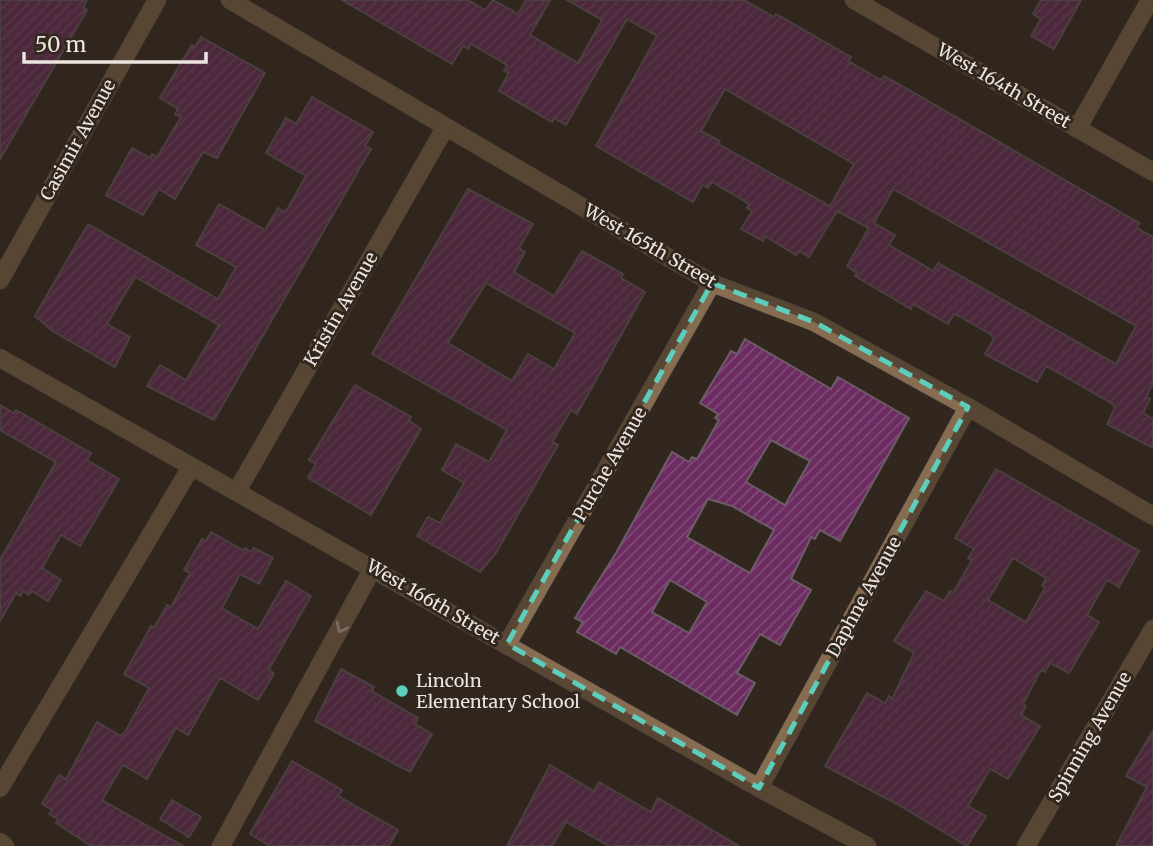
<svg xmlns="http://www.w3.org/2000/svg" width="1153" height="846" font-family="Merriweather,serif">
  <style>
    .building { fill: url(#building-hatch); stroke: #6b5e68; stroke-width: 2; fill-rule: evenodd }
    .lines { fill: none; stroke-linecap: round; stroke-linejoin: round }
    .minor-casing { stroke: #50453d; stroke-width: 19 }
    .minor { stroke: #866d51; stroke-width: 18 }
    .oneway { stroke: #cdc0b4 }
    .marked { fill: none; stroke: #5bcebc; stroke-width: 5; stroke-dasharray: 14 9; stroke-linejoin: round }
    .poi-dot { fill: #5bcebc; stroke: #32271e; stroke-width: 2.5 }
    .labels { text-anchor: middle; stroke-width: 6; stroke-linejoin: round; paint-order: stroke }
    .street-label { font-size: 18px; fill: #ece4de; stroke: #32271e }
    .poi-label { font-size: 18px; fill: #ece4de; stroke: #32271e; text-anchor: start }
  </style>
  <defs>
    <pattern id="building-hatch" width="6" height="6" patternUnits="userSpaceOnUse" patternTransform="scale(1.75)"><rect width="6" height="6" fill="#6c2c61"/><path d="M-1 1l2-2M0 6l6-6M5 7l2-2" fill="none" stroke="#814a77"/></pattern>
  </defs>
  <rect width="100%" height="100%" fill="#32271e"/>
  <!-- building -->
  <g class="building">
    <path d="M0 0H87L83 8 87 10 0 159Z"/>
    <path d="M342 0H468L485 10 493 0 518 14 526 0H550L530 35 578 63 602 20 567 0H744L774 17 776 14 851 57 848 61 881 80 884 76 897 83 1139 223 1137 228 1153 237V384L1146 397 1150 399 1143 413 1153 419V448L1107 424 1115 408 1113 404 1046 366 1037 382 985 354 994 339 990 334 957 315 954 314 948 324 913 304 911 309 855 276 857 273 847 266 869 228 837 211 809 257 799 251 796 255 765 236 763 241 741 229 752 211 747 208 749 204 712 182 708 188 702 185 693 202 596 146 657 36 627 19 566 125 554 118 552 122 499 91 509 73 504 71 507 65 471 44 468 49 463 46 452 64ZM725 89 854 164 830 206 718 144 720 141 701 131ZM893 189 1136 326 1116 364 938 263 933 271 889 245 895 235 874 223Z"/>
    <path d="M1041 0H1081L1054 49 1031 36 1041 19 1033 14Z"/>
    <path d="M201 37 265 73 217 158 203 152 175 199 159 189 143 215 106 195 132 148 150 158 152 154 157 157 181 117 175 114 178 109 160 98 192 45 195 47Z"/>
    <path d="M312 97 373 132 365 146 371 149 214 420 147 386 160 365 186 380 219 325 135 277 107 324 130 337 115 367 54 332 35 316 88 224 218 299 236 267 196 245 219 204 265 230 278 208 284 212 288 208 306 176 266 153 286 118 296 124Z"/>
    <path d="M468 189 533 224 519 248 525 252 514 272 554 296 582 251 623 274 621 278 645 292 577 414 571 410 552 442 558 445 496 553 480 572 417 536 428 517 440 523 464 483 442 470 456 444 489 462 507 430 372 354ZM486 283 575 333 554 369 528 354 512 381 448 343Z"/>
    <path d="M745 339 831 389 838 377 909 418 840 541 820 530 815 539 811 537 791 579 811 590 780 645 760 634 737 673 755 683 737 715 620 647 616 654 577 632 583 622 575 618 616 553 672 452 689 462 692 457 697 459 719 420 715 418 718 414 700 403 731 351 737 354ZM771 440 810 461 785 505 746 482ZM708 499 732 506 774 530 750 573 687 537ZM670 580 707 602 689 633 652 612Z"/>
    <path d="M355 385 411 417 409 421 421 429 371 515 308 478 316 464 309 460Z"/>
    <path d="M0 405 14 413 16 410 91 453 87 460 119 479 80 546 61 535 42 568 61 580 48 601 32 591 29 595 23 591 20 596 16 593 0 621V560L56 462 0 430Z"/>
    <path d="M996 469 1139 551 1119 587 1107 580 1087 615 1099 622 1069 673 1050 663 1045 672 1041 670 1023 704 1026 706 1021 715 1040 726 1008 779 990 769 968 806 986 816 967 846 897 804 825 766 867 693 885 703 889 696 892 699 914 653 894 641 926 591 944 601 950 591 953 593 972 560 968 558 974 549 955 538ZM1013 558 1046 578 1042 586 1045 588 1026 622 988 600Z"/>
    <path d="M211 532 243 550 245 548 251 552 254 548 273 558 259 584 240 574 222 608 258 629 286 581 311 596 269 669 274 674 258 700 220 678 188 735 176 728 147 779 123 765 102 800 183 846H91L56 823 58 819 49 814 52 810 42 804 59 775 66 779 97 722 121 736 125 732 149 688 124 674 151 626 154 628 167 605 171 607 190 573 184 570 202 539 206 541Z"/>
    <path d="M341 669 374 687 372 691 418 718 415 724 432 734 410 772 315 721Z"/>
    <path d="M1153 731V846H1116L1147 787 1126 776Z"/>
    <path d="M292 761 342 790 338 796 398 830 389 846H270L250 834Z"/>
    <path d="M550 765 594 791 599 782 651 812 658 798 739 846H609L566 822 552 846H507Z"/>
    <path d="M172 800 201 817 189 837 160 819Z"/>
  </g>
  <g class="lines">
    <defs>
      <g id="minor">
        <path d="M230 0 712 283 814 322 968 407 1153 516"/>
        <path d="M854 0 1153 172"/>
        <path d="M1077 129 1150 0"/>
        <path d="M0 280 157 0"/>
        <path d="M0 358 759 788 867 846"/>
        <path d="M237 491 445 128"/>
        <path d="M507 644 712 283"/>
        <path d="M0 788 191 467"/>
        <path d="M759 788 968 407"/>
        <path d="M0 842 5 846"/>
        <path d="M221 846 373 568"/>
        <path d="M1026 846 1153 629"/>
      </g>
    </defs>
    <!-- minor casing -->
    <use href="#minor" class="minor-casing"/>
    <!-- minor -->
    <use href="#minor" class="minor"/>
  </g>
  <!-- one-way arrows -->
  <defs><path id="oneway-chevron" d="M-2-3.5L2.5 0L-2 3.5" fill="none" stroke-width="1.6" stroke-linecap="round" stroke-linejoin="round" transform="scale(1.75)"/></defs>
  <use class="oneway" href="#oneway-chevron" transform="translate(341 628) rotate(118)"/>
  <!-- marked area -->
  <path d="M0 0H1153V846H0ZM712 283 814 322 968 407 759 788 507 644Z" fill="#32271e" fill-opacity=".55" fill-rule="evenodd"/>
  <path class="marked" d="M712 283 814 322 968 407 759 788 507 644Z"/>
  <!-- markers -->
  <circle class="poi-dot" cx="402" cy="691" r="7"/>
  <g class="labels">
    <!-- street labels -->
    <g class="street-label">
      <text transform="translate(1004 86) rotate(30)" y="6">West 164th Street</text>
      <text transform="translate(78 140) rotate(-61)" y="6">Casimir Avenue</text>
      <text transform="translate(650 246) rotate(30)" y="6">West 165th Street</text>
      <text transform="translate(341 309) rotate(-60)" y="6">Kristin Avenue</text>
      <text transform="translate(610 464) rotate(-60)" y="6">Purche Avenue</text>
      <text transform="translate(864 597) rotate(-61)" y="6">Daphne Avenue</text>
      <text transform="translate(433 602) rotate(30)" y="6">West 166th Street</text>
      <text transform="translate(1090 737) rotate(-60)" y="6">Spinning Avenue</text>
    </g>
    <!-- poi labels -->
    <g class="poi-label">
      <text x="416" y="687">Lincoln<tspan x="416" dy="21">Elementary School</tspan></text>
    </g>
  </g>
  <!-- scale -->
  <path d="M24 52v10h182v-10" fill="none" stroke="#ece4de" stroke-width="3.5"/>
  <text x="35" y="52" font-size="21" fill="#ece4de" stroke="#32271e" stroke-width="5" paint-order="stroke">50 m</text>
</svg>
